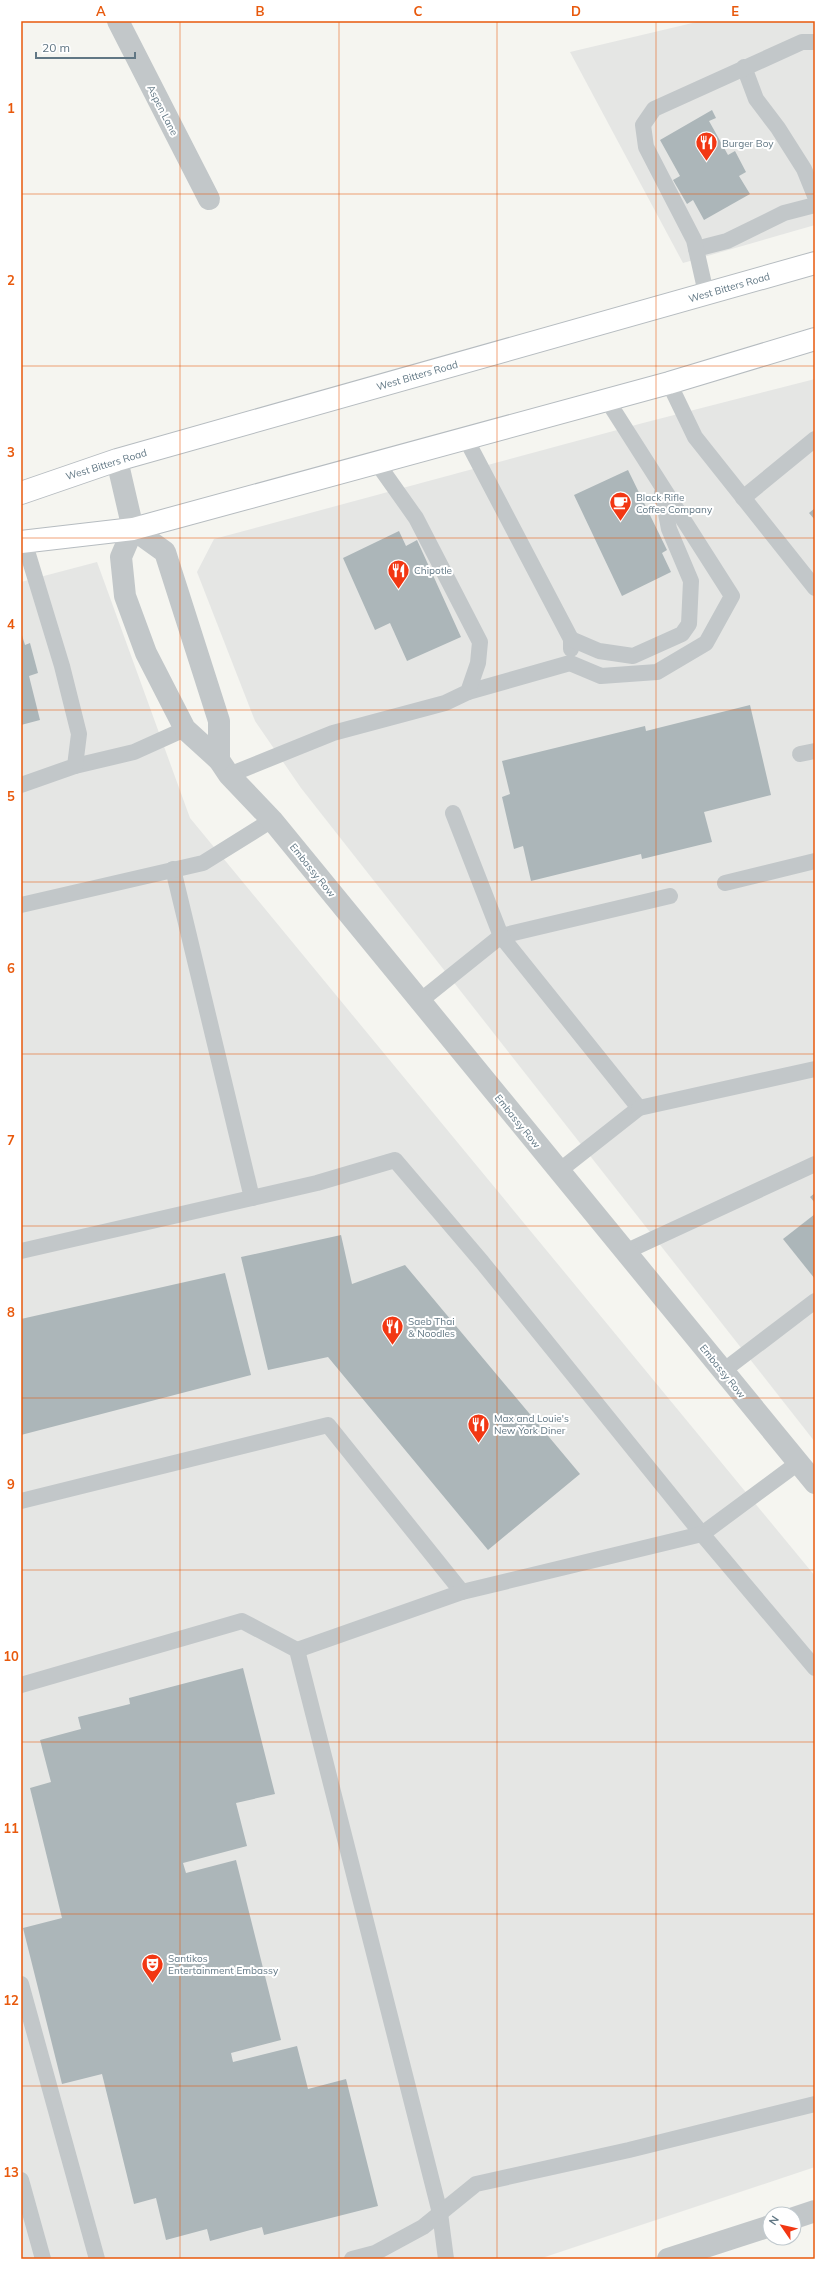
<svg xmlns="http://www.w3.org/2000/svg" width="836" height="2280" font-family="Mulish,sans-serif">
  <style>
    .built { fill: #e5e6e4 }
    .building { fill: #acb6b9 }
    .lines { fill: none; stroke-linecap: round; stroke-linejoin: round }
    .secondary-casing { stroke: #b6bcc0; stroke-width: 24 }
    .service { stroke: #c2c7c9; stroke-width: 16 }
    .minor { stroke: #c2c7c9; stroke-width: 22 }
    .secondary { stroke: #fff; stroke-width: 22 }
    .grid { fill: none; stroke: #e8590c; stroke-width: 1; stroke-opacity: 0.55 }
    .labels { text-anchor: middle; stroke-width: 4; stroke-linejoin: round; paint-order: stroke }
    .street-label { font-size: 10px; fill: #617784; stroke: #fff }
    .poi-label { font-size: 10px; fill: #617784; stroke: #fff; text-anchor: start }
    .neatline { fill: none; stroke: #e8590c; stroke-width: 1.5 }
    .grid-label { font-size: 13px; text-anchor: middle; font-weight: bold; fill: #e8590c }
  </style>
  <rect width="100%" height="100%" fill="#f5f5f0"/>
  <!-- built -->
  <g class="built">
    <path d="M701 21H815V225L683 263 570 52Z"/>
    <path d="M815 379V1442L301 788 255 721 197 572 214 539 643 423Z"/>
    <path d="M97 562 190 818 815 1576V2167L539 2259H21V582Z"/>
  </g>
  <!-- building -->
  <g class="building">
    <path d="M712 110 716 118 709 121 728 155 735 151 746 172 739 176 750 194 704 220 693 200 687 204 673 180 680 176 660 140Z"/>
    <path d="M628 470 667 550 662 553 671 572 622 596 574 495Z"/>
    <path d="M815 508V520L809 513Z"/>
    <path d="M399 531 406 546 417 540 461 637 407 661 390 623 375 630 343 558Z"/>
    <path d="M21 632 25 645 30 643 38 673 29 676 40 720 21 725Z"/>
    <path d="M750 705 771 795 704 812 712 842 642 859 641 854 531 881 523 846 514 849 502 797 510 794 502 761 645 726 646 731Z"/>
    <path d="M815 1193V1203L810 1197Z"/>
    <path d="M815 1214V1279L783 1239Z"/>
    <path d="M341 1235 352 1284 405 1265 580 1474 488 1550 328 1357 268 1370 241 1257Z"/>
    <path d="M225 1273 251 1375 21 1435V1319Z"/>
    <path d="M243 1668 275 1794 236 1803 247 1846 183 1863 186 1873 236 1860 281 2040 231 2053 233 2062 297 2046 308 2089 346 2079 378 2206 264 2235 262 2227 210 2241 207 2229 166 2240 156 2198 134 2204 102 2074 62 2084 23 1928 62 1918 30 1788 51 1782 40 1740 81 1729 78 1717 130 1704 129 1698Z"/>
  </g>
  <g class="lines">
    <defs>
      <g id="secondary">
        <path d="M21 493 117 460 815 263"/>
        <path d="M21 542 133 529 669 383 815 339"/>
      </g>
    </defs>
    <!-- secondary casing -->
    <use href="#secondary" class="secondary-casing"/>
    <!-- service -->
    <g class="service">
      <path d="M744 67 756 99 778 128 804 169 815 196"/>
      <path d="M696 249 727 241 784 213 815 205"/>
      <path d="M706 293 694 240 646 147 643 125 654 109 802 42H815"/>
      <path d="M669 383 695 437 815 588"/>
      <path d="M466 439 571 639V649"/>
      <path d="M743 498 815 439"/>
      <path d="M571 639 599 651 633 656 682 634 689 624 691 581 669 529 662 493"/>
      <path d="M468 692 570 663 601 676 657 672 706 643 732 596 607 400"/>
      <path d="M800 754 815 751"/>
      <path d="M75 766 134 752 185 729"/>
      <path d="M229 775 333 733 445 703 468 692 478 663 480 642 416 518 377 463"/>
      <path d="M21 785 75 766 79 734 62 666 24 541"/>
      <path d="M453 813 501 936 670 896"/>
      <path d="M173 869 252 1198"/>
      <path d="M725 883 815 861"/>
      <path d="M21 905 203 863 272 820"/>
      <path d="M420 1001 501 936 639 1108 559 1171"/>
      <path d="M639 1108 815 1069"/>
      <path d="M21 1251 317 1183 395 1160 482 1262 702 1534 798 1463"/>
      <path d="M625 1252 815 1164"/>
      <path d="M723 1371 815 1301"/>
      <path d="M21 1501 328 1425 462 1592 702 1534 815 1668"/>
      <path d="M297 1650 462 1592"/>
      <path d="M21 1685 242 1621 297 1650 440 2213 446 2259"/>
      <path d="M21 1984 97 2259"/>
      <path d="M21 2180 43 2259"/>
      <path d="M352 2259 375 2253 423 2227 476 2184 629 2150 815 2104"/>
    </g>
    <!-- minor -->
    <g class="minor">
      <path d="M118 21 209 199"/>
      <path d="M117 460 133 529 121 557 125 596 146 653 185 729 219 760 229 775 272 820 815 1483"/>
      <path d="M133 529 165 552 219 721V760"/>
      <path d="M794 2218 815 2211"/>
      <path d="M668 2259 770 2226"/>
    </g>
    <!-- secondary -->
    <use href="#secondary" class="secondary"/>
  </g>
  <!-- grid -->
  <path class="grid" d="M180 21V2259M339 21V2259M497 21V2259M656 21V2259M21 194H815M21 366H815M21 538H815M21 710H815M21 882H815M21 1054H815M21 1226H815M21 1398H815M21 1570H815M21 1742H815M21 1914H815M21 2086H815"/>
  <!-- icons -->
  <defs>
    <symbol id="restaurant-pin" viewBox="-11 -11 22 30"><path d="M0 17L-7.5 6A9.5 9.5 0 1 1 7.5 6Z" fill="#f23713" stroke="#fff"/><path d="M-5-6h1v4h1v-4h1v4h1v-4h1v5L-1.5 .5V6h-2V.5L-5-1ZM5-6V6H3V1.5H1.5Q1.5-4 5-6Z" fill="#fff"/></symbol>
    <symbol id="cafe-pin" viewBox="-11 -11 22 30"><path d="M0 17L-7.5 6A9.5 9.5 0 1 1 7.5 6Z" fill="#f23713" stroke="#fff"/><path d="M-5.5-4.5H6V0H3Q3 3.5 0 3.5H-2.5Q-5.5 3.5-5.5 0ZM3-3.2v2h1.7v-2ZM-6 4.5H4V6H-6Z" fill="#fff"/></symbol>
    <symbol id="theatre-pin" viewBox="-11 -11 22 30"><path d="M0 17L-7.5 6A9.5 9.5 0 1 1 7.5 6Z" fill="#f23713" stroke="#fff"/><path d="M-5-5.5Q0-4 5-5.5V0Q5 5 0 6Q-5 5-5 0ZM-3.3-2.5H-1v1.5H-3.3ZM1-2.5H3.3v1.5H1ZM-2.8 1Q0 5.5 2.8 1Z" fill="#fff"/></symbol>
  </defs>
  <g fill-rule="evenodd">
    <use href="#restaurant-pin" x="694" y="130" width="25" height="34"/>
    <use href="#cafe-pin" x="608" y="490" width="25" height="34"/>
    <use href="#restaurant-pin" x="386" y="558" width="25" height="34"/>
    <use href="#restaurant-pin" x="380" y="1314" width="25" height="34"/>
    <use href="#restaurant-pin" x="466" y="1412" width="25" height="34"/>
    <use href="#theatre-pin" x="140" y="1952" width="25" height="34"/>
  </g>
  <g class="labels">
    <!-- street labels -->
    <g class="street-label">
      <text transform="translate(163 110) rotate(63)" y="4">Aspen Lane</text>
      <text transform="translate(729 287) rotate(-16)" y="4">West Bitters Road</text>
      <text transform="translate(417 375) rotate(-16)" y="4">West Bitters Road</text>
      <text transform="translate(106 464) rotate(-17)" y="4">West Bitters Road</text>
      <text transform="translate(313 870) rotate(51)" y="4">Embassy Row</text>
      <text transform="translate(518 1121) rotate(51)" y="4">Embassy Row</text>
      <text transform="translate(723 1371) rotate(51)" y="4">Embassy Row</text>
    </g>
    <!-- poi labels -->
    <g class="poi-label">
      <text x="722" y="147">Burger Boy</text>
      <text x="636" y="501">Black Rifle<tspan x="636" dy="12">Coffee Company</tspan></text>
      <text x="414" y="574">Chipotle</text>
      <text x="408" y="1325">Saeb Thai<tspan x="408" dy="12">&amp; Noodles</tspan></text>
      <text x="494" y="1422">Max and Louie's<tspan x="494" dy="12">New York Diner</tspan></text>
      <text x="168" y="1962">Santikos<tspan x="168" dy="12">Entertainment Embassy</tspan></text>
    </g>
  </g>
  <!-- border -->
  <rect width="836" height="2280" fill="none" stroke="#ffffff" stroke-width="44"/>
  <!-- north arrow -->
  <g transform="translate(782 2226) rotate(304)"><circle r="19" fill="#ffffff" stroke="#c0c9ce"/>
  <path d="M0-3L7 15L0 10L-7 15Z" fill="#f23713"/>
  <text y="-6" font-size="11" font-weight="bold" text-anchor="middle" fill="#617784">N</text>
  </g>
  <!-- scale -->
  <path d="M36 52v6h99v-6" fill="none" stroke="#617784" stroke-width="2"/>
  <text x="42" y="52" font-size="12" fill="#617784" stroke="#ffffff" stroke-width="3" paint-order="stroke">20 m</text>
  <rect x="22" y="22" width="792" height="2236" class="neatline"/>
  <g class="grid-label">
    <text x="101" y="16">A</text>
    <text x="260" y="16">B</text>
    <text x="418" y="16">C</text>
    <text x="576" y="16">D</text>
    <text x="735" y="16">E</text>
    <text x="11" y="113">1</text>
    <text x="11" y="285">2</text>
    <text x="11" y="457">3</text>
    <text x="11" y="629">4</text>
    <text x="11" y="801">5</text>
    <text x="11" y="973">6</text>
    <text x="11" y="1145">7</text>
    <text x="11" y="1317">8</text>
    <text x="11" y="1489">9</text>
    <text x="11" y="1661">10</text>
    <text x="11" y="1833">11</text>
    <text x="11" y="2005">12</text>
    <text x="11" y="2177">13</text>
  </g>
</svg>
